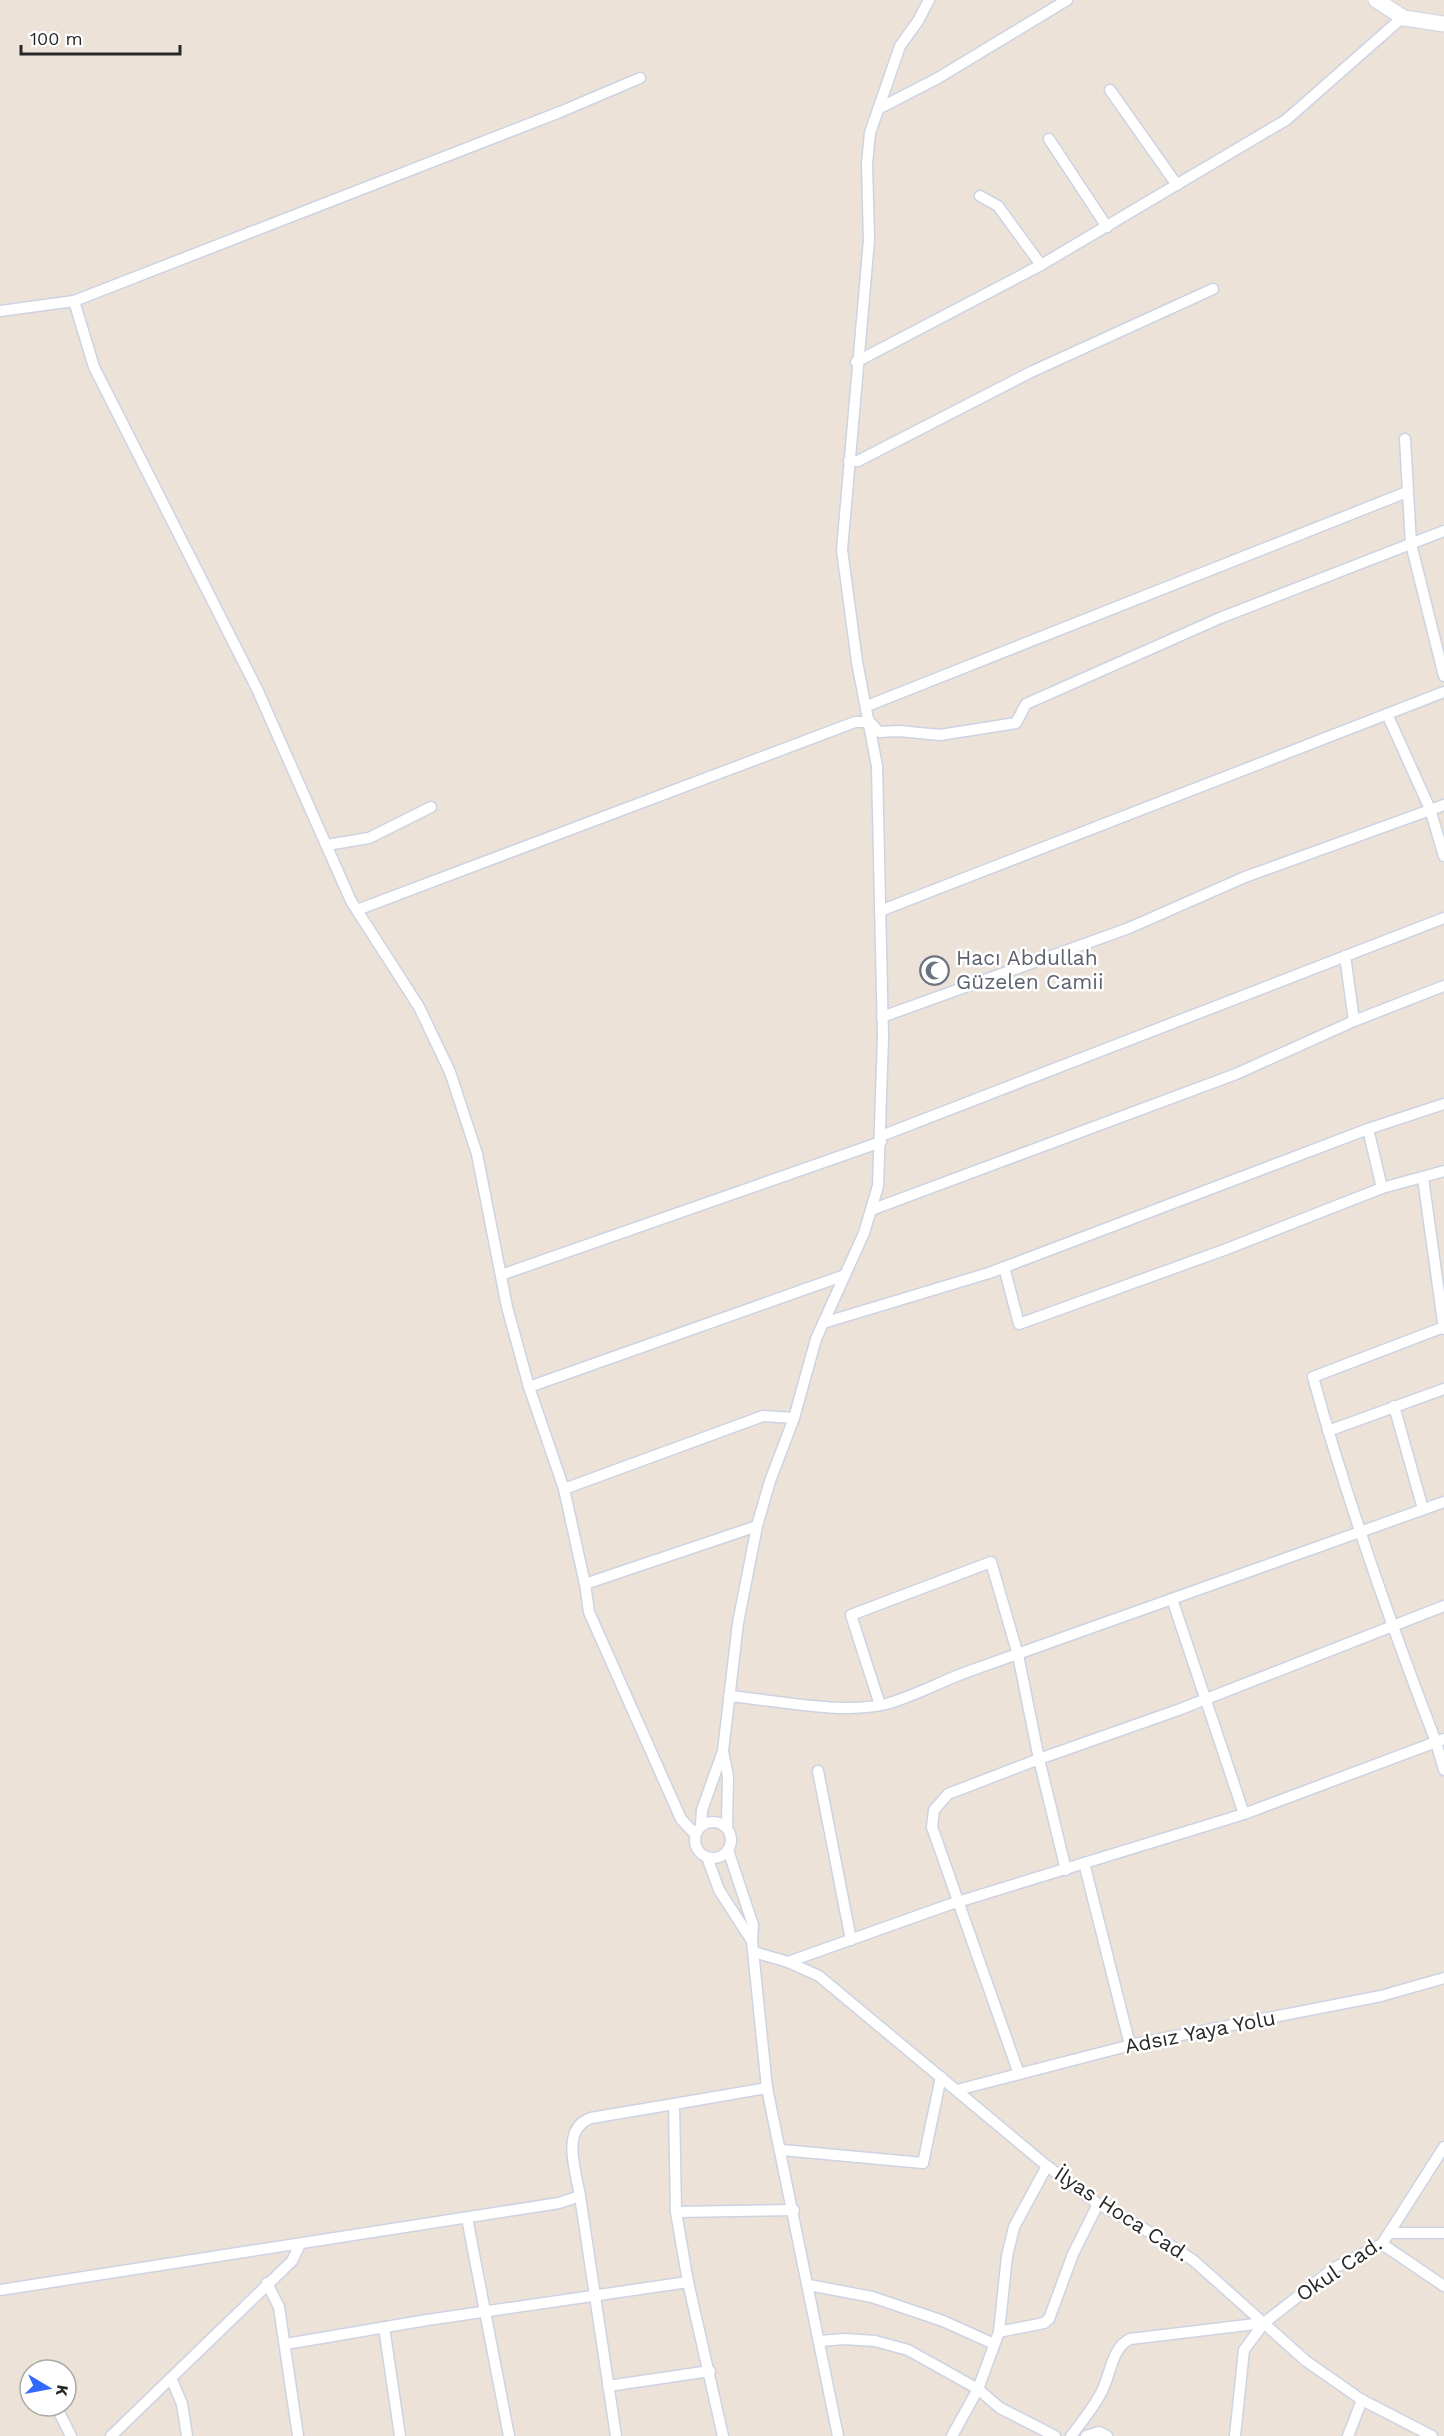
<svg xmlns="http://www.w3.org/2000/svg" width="1444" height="2436" font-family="'Work Sans',sans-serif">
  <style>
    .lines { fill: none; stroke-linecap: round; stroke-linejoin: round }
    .street-casing { stroke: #cdd3e3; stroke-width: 13 }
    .secondary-casing { stroke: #cdd3e3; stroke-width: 17 }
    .street { stroke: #fff; stroke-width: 10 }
    .secondary { stroke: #fff; stroke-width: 15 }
    .labels { text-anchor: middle; stroke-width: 5; stroke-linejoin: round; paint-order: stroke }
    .worship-label { font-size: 21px; fill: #5b616d; stroke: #fff; text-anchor: start }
    .street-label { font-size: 21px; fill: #282828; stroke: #fff }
  </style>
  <rect width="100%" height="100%" fill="#ece2d8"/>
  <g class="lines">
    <defs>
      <g id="street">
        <path d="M1110 90 1177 185"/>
        <path d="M878 109 938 78 1067 0"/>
        <path d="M1049 139 1107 227"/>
        <path d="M980 196 998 206 1041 265"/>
        <path d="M74 301 94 367 257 689 351 901 419 1007 450 1072 477 1154 507 1307 529 1387 564 1489 585 1584 589 1612 681 1819 695 1834"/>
        <path d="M0 311 74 301 560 112 640 78"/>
        <path d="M856 362 1041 265 1286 120 1403 17"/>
        <path d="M1405 439 1411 544 1444 676"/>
        <path d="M849 461H858L1031 372 1213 289"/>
        <path d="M867 706 1407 492"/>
        <path d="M1387 714 1430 809 1444 856"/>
        <path d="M327 845 369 838 431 807"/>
        <path d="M357 910 855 722H870L879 732 899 731 940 735 1016 723 1026 704 1220 618 1444 531"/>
        <path d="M880 911 1444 692"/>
        <path d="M1345 956 1354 1021"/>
        <path d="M882 1017 1129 928 1245 877 1444 805"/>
        <path d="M1368 1129 1444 1104"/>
        <path d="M881 1136 1444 918"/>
        <path d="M1423 1178 1444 1329"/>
        <path d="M871 1210 1236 1074 1354 1021 1444 986"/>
        <path d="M1004 1267 1019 1324 1224 1250 1382 1188 1444 1171"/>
        <path d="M501 1275 881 1142"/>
        <path d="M823 1323 989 1273 1368 1129 1382 1188"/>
        <path d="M529 1387 845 1275"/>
        <path d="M1394 1406 1423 1509"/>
        <path d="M1328 1431 1444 1389"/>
        <path d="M564 1489 763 1416 794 1418"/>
        <path d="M585 1584 757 1526"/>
        <path d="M1172 1599 1244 1814"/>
        <path d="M729 1696C774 1700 843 1715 886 1704 912 1697 938 1683 964 1673L1444 1502"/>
        <path d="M880 1705 851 1615 991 1562 1018 1655 1039 1759 948 1794 934 1810 932 1827 1019 2074"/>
        <path d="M1444 1739 1436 1742 1444 1770"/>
        <path d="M723 1751 728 1776 727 1827"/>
        <path d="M818 1771 851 1940"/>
        <circle cx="713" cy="1840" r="18"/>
        <path d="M701 1826 702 1810 723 1751 738 1623 757 1526 770 1481 794 1418 816 1339 864 1233 878 1186 883 1037 877 766 857 662 842 550 869 240 867 164 870 133 900 46 918 21 929 0"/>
        <path d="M728 1850 753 1925 752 1941 767 2088 838 2436"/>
        <path d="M707 1857 719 1890 752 1941"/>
        <path d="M1084 1863 1130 2045"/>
        <path d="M1066 1870 1039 1759 1178 1710 1444 1606"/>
        <path d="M754 1952 788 1962 819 1976 1047 2166 1098 2204 1138 2225 1193 2260 1306 2361 1362 2400 1432 2436"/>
        <path d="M788 1962 948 1905 1244 1814 1436 1742C1390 1622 1347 1501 1313 1377L1444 1327"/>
        <path d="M957 2090 1135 2044 1381 1996 1444 1978"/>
        <path d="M782 2150 923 2163 941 2077"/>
        <path d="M580 2196 616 2436"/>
        <path d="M676 2212 794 2210"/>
        <path d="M467 2218 509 2436"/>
        <path d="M1391 2233H1444"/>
        <path d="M1382 2244 1444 2286"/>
        <path d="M267 2283 279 2307 298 2436"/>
        <path d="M809 2285 872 2297 943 2321 994 2344"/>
        <path d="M0 2290 559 2203 580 2196C576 2171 560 2129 591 2118L674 2104"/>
        <path d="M384 2327 400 2436"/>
        <path d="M999 2332 1007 2256 1014 2227 1047 2166"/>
        <path d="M819 2341 844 2339 875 2341 908 2350 978 2389 1000 2408 1055 2436"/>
        <path d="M286 2344 427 2320 688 2282"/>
        <path d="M608 2386 710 2371"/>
        <path d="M56 2406 71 2436"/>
        <path d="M111 2436 171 2378"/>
        <path d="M187 2436 182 2404 171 2378 292 2261 300 2244"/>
        <path d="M723 2436 688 2282 676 2212 674 2104 767 2088"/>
        <path d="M952 2436 978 2389 999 2332 1044 2323 1049 2319 1073 2254 1098 2204"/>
        <path d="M1071 2436C1082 2422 1093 2408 1101 2393 1111 2375 1111 2348 1130 2339L1264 2323"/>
        <path d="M1086 2436 1099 2432 1107 2436"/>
        <path d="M1235 2436 1244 2350 1264 2323 1334 2268 1382 2244 1444 2147"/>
        <path d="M1348 2436 1362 2400"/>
      </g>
      <path id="secondary" d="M1376 0 1404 18 1444 24"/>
    </defs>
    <!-- street casing -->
    <use href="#street" class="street-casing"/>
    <!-- secondary casing -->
    <use href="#secondary" class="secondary-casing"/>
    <!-- street -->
    <use href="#street" class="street"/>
    <!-- secondary -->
    <use href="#secondary" class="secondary"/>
  </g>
  <!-- icons -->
  <defs>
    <symbol id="mosque-ring" viewBox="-11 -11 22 22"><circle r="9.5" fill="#fff" stroke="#6b7280" stroke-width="1.5"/><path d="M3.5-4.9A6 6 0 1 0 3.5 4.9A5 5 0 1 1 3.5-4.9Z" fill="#6b7280"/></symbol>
  </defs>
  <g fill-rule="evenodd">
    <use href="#mosque-ring" x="918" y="954" width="33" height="33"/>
  </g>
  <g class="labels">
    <!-- worship labels -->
    <g class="worship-label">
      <text x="956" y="965">Hacı Abdullah<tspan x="956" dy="24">Güzelen Camii</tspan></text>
    </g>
    <!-- street labels -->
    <g class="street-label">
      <text transform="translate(1200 2032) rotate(-11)" y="7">Adsız Yaya Yolu</text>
      <text transform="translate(1122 2214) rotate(33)" y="7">İlyas Hoca Cad.</text>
      <text transform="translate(1339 2269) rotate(-34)" y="7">Okul Cad.</text>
    </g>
  </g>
  <!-- north arrow -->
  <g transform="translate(48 2388) rotate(100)"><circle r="28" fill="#ffffff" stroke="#a9a9a9" stroke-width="1.5"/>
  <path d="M0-4.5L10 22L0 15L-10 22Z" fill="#326aff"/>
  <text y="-9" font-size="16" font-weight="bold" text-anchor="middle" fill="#282828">K</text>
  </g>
  <!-- scale -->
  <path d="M21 45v9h159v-9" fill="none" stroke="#282828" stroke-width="3"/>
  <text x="30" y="45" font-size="18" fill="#282828" stroke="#ffffff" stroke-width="4.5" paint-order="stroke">100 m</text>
</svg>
